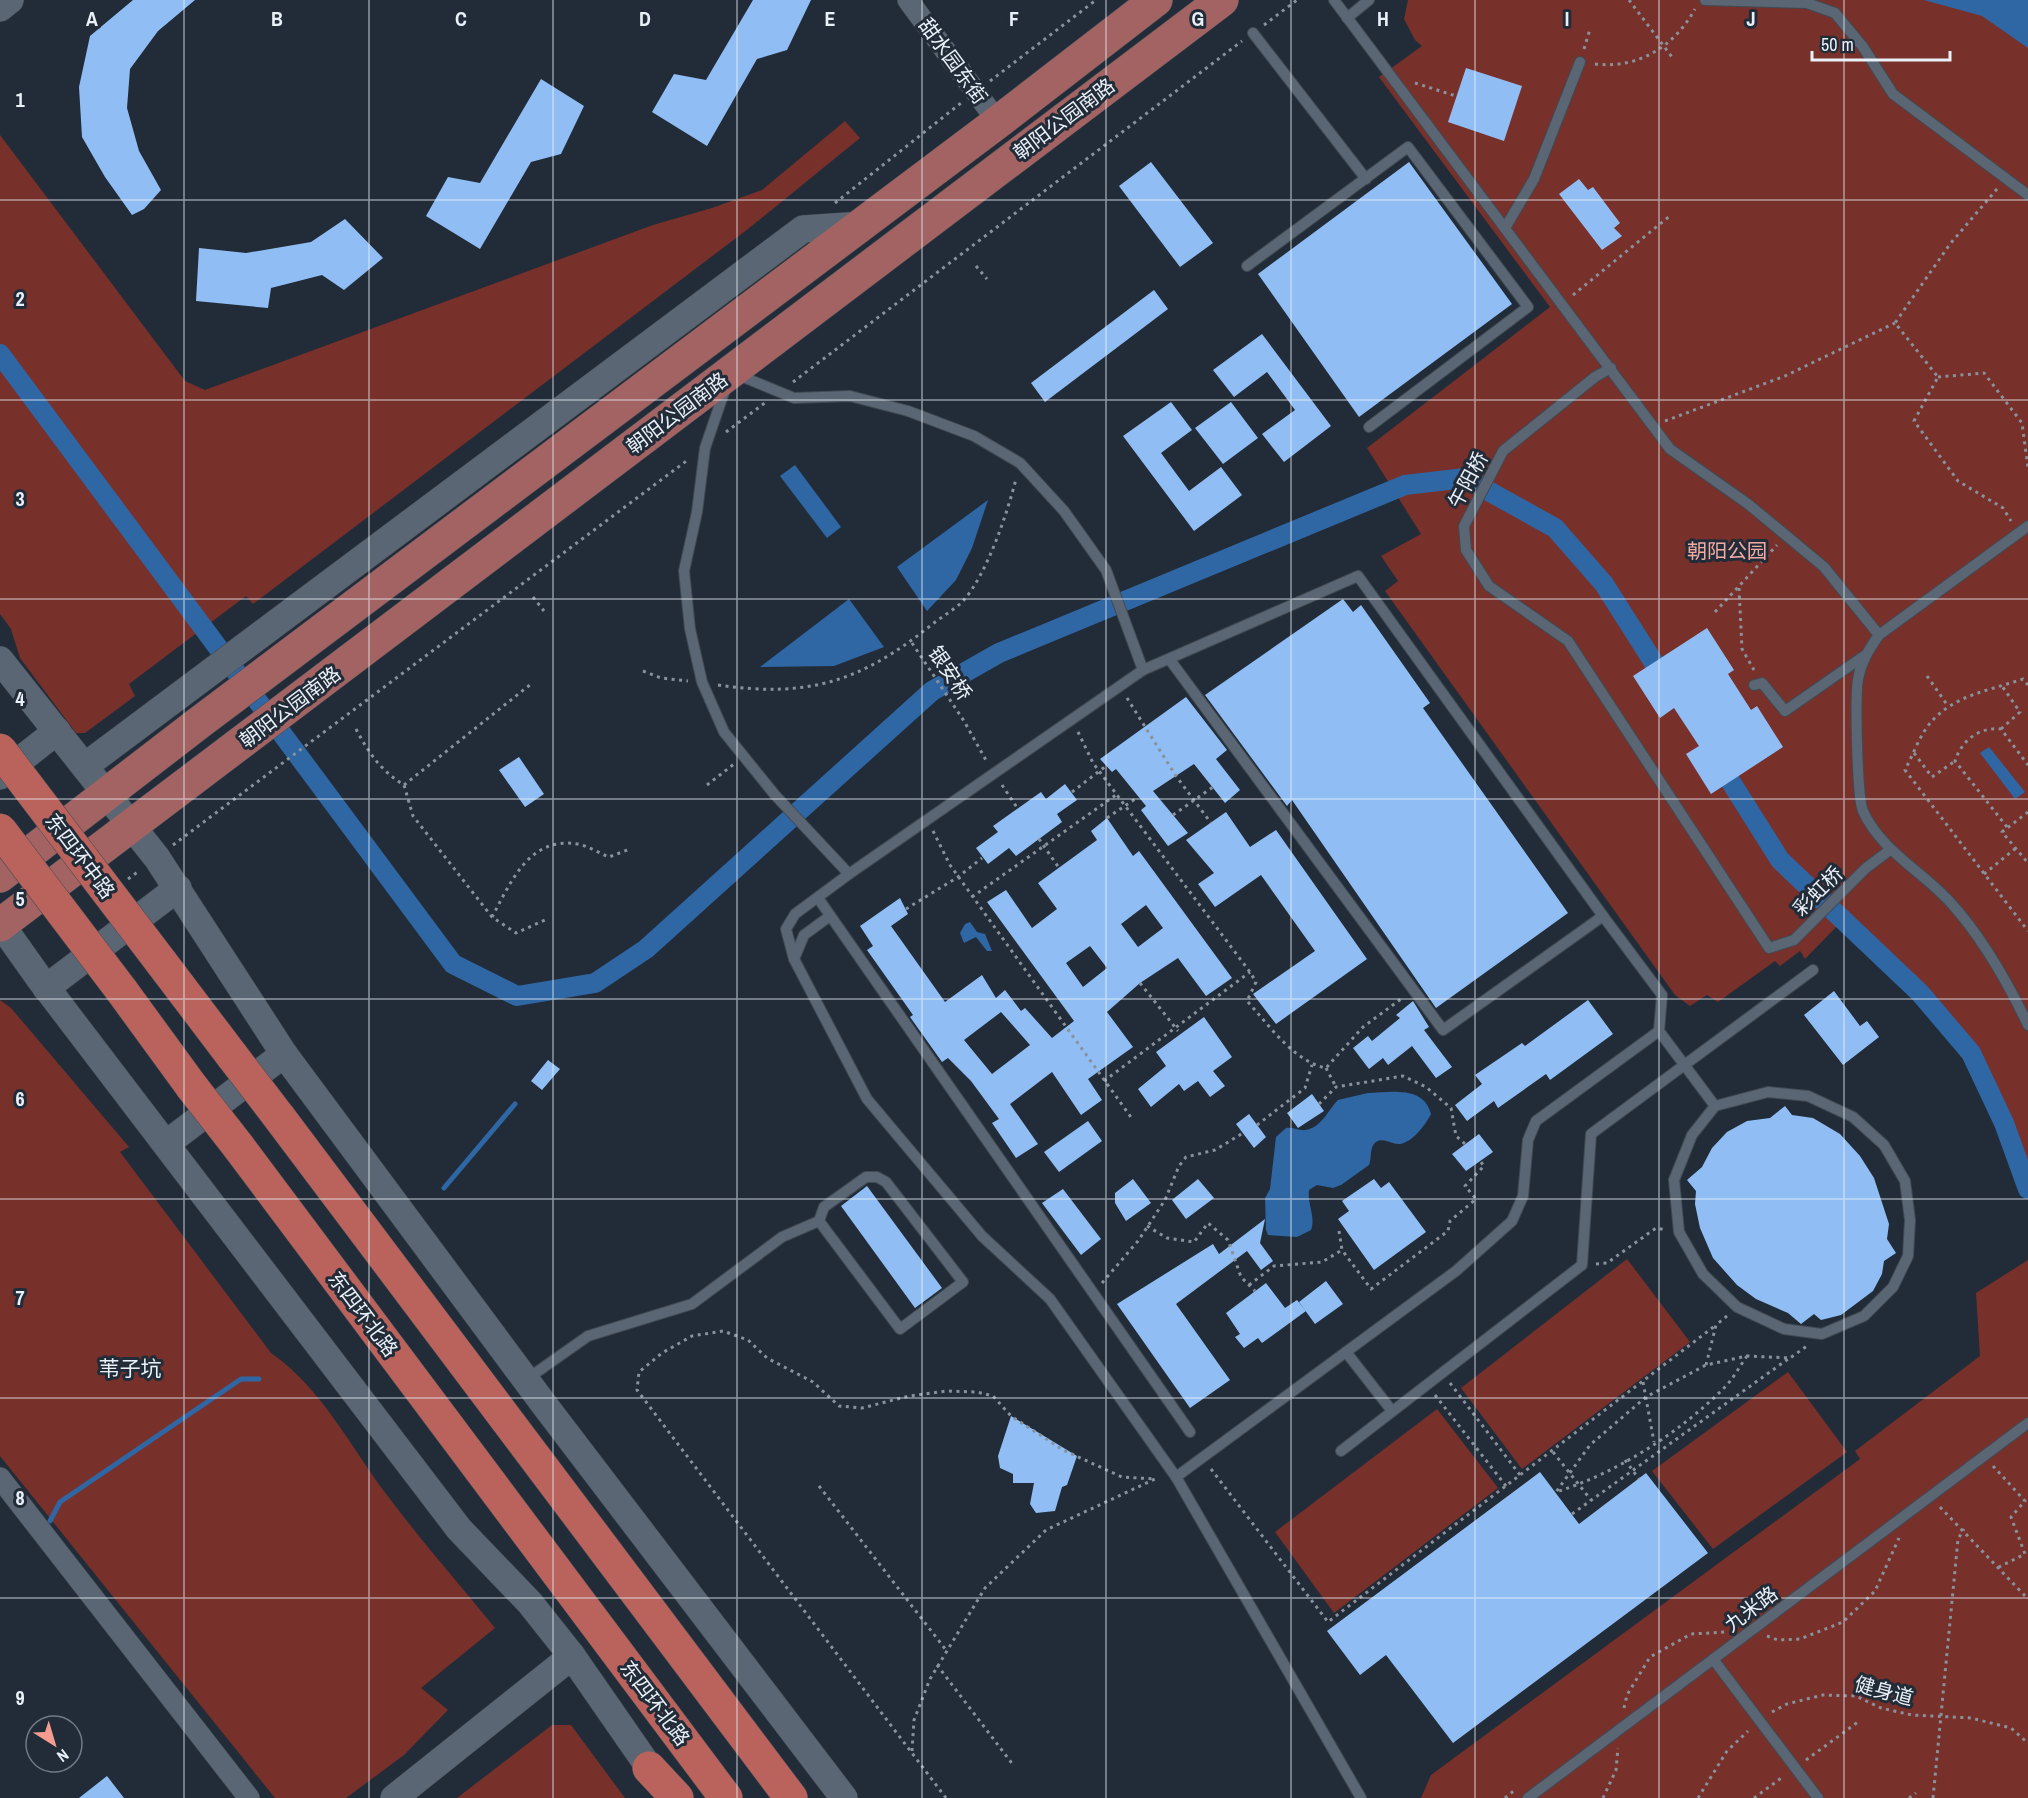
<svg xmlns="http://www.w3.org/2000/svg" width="2028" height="1798" font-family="'Archivo Narrow','Noto Sans SC',sans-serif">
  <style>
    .green { fill: #78302a }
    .water { fill: #2f66a4 }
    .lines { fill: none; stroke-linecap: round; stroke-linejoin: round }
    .stream { stroke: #2f66a4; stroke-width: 5 }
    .canal { stroke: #2f66a4; stroke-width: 20 }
    .building { fill: #90bef4; fill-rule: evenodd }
    .service-casing { stroke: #404a53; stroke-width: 12 }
    .minor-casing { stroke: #404a53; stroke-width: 22 }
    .tertiary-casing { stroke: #404a53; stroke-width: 28 }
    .primary-casing { stroke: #404a53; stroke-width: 34 }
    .trunk-casing { stroke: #404a53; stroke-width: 34 }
    .path { stroke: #89919b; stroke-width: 3; stroke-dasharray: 3 4.5; stroke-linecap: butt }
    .service { stroke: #5b6674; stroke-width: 10 }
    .minor { stroke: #5b6674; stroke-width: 21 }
    .tertiary { stroke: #5b6674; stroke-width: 27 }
    .primary { stroke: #a26362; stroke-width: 33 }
    .trunk { stroke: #ba625c; stroke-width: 33 }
    .trunk-bridge-casing { stroke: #404a53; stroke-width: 34; stroke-linecap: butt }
    .trunk-bridge { stroke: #ba625c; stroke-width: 33 }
    .grid { fill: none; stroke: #e9f0f8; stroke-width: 1.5; stroke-opacity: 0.55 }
    .labels { text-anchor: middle; stroke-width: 6; stroke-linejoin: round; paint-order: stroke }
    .street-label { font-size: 20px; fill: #e9f0f8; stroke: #222c38 }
    .park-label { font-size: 20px; fill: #f3aaa1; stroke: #222c38 }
    .neighbourhood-label { font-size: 21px; fill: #e9f0f8; stroke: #222c38 }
    .grid-label { font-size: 20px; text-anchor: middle; font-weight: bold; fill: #e9f0f8; stroke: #222c38; stroke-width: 6; stroke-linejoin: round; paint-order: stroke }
  </style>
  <rect width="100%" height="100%" fill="#222c38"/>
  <!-- green -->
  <g class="green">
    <path d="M1408 0H2028V1189C2012 1145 1997 1092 1971 1053 1939 1004 1886 960 1843 920L1805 959 1800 951 1780 966 1775 961 1718 1002 1707 995 1690 1006 1675 995 1385 591 1398 581 1381 556 1421 534 1367 448 1550 307 1379 77 1422 46 1415 40 1404 19Z"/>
    <path d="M845 121 860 138 748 229 253 604 246 596 129 684 135 696 85 733H76L20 658 11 629 0 614V135L185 381 205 390 653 225 712 208 762 190Z"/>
    <path d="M0 1000 11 1008 129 1147 120 1152 271 1353C323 1389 352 1450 390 1499 423 1543 460 1585 495 1628L421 1688 448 1710 404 1755 346 1798H275L0 1456Z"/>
    <path d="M1627 1259 1690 1342 1522 1469 1461 1388Z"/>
    <path d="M2028 1260V1798H1421L1431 1775 1860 1459 1855 1451 1980 1356 1976 1293Z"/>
    <path d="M1788 1372 1847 1452 1713 1549 1652 1471Z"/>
    <path d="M1437 1409 1498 1488 1334 1613 1275 1532Z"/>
    <path d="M552 1725H571L625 1798H457Z"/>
  </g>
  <!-- water -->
  <g class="water">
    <path d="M1924 0H2028V48L1982 16Z"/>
    <path d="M795 465 841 527 827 538 780 476Z"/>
    <path d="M988 500 972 548 956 580 927 611 897 567Z"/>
    <path d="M849 599 884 647 834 666 760 667Z"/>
    <path d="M1989 747 2025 792 2015 799 1980 753Z"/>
    <path d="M970 922 977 932 985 934 992 951H987L976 937 964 943 960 933 965 924Z"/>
    <path d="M1368 1093C1392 1092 1424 1086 1431 1114 1426 1124 1413 1142 1400 1144 1392 1145 1383 1137 1376 1142 1369 1147 1372 1158 1369 1165L1341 1185 1333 1188 1317 1185 1309 1190C1307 1204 1316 1216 1311 1230L1297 1237 1268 1235 1266 1230 1265 1198 1270 1189 1276 1137 1286 1128C1293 1127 1299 1131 1306 1130 1322 1127 1328 1110 1338 1100Z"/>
  </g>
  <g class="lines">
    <!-- stream -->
    <g class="stream">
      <path d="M444 1188 515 1104"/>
      <path d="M50 1521 60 1502 241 1379H259"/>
    </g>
    <!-- canal -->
    <g class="canal">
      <path d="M0 354 453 964 517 996 595 983 646 949 932 691 999 653 1405 485 1465 478 1555 528 1604 584 1668 685"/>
      <path d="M1717 760 1780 860 1920 993 1971 1053 2004 1123 2028 1189"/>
    </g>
  </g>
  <!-- building -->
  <g class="building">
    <path d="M133 0H195L158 31 130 69 127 108 139 151 161 190 144 209 132 215 105 177 82 137 79 87 90 36Z"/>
    <path d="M753 0H811L787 50 757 59 707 146 652 112 674 74 706 80Z"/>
    <path d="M1466 68 1522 86 1504 141 1448 122Z"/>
    <path d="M541 79 584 106 561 154 531 162 480 249 426 216 448 177 480 183Z"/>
    <path d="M1151 162 1213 243 1180 267 1119 186Z"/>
    <path d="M1409 162 1512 304 1359 417 1258 274Z"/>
    <path d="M1579 179 1588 190 1593 187 1620 223 1614 228 1622 236 1602 250 1559 194Z"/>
    <path d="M345 219 383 258 344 290 322 275 271 288 268 308 196 301 199 248 246 253 311 242Z"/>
    <path d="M1154 290 1168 309 1045 402 1031 383Z"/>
    <path d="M1262 334 1331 426 1284 462 1262 434 1295 410 1267 372 1234 397 1213 370Z"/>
    <path d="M1171 402 1192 430 1161 453 1189 491 1221 467 1242 495 1194 531 1123 436Z"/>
    <path d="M1231 402 1258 438 1223 464 1195 428Z"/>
    <path d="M1343 599 1353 612 1361 605 1430 703 1423 708 1568 913 1436 1008 1292 800 1287 806 1205 695Z"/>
    <path d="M1707 628 1734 670 1728 674 1751 710 1757 706 1783 747 1711 794 1686 754 1699 746 1674 708 1660 718 1633 676Z"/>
    <path d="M1186 697 1227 750 1216 759 1240 790 1225 803 1194 764 1153 791 1188 833 1168 846 1141 810 1146 806 1116 769 1112 772 1100 759Z"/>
    <path d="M519 757 544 794 525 807 499 770Z"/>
    <path d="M1065 784 1077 800 1057 814 1062 822 1016 856 1009 848 988 864 976 848 998 832 993 826 1041 792 1046 799Z"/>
    <path d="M1226 812 1250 847 1276 830 1367 959 1276 1024 1253 994 1315 951 1261 875 1215 907 1198 884 1214 873 1186 840Z"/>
    <path d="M1107 818 1133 856 1139 851 1232 978 1206 996 1178 958 1140 983 1107 1012 1133 1047 1088 1079 1102 1100 1081 1115 1052 1072 1010 1104 1038 1144 1016 1158 992 1123 999 1119 971 1081 948 1058 942 1062 910 1017 913 1015 867 950 873 946 860 926 900 898 908 914 891 926 945 1002 982 975 996 998 1005 990 1021 1011 1025 1008 1052 1038 1074 1021 987 902 1006 890 1032 928 1057 909 1038 883 1097 840 1091 831ZM1146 905 1163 928 1138 947 1121 924ZM1090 946 1107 968 1083 987 1066 963ZM1001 1012 1030 1045 992 1074 964 1040Z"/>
    <path d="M1834 991 1860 1026 1867 1021 1879 1037 1843 1065 1804 1015Z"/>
    <path d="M1588 1000 1613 1034 1550 1080 1546 1074 1498 1108 1494 1101 1467 1121 1455 1105 1482 1084 1475 1075 1522 1043 1525 1046Z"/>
    <path d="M1413 1001 1429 1027 1424 1030 1452 1067 1436 1078 1412 1046 1388 1065 1383 1058 1369 1069 1353 1048 1368 1036 1372 1041 1400 1018 1396 1015Z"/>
    <path d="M1204 1017 1232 1057 1213 1071 1225 1086 1210 1097 1198 1081 1184 1091 1179 1084 1151 1107 1138 1089 1166 1066 1156 1052Z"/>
    <path d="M548 1060 560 1069 542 1090 531 1081Z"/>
    <path d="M1312 1094 1324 1111 1298 1128 1287 1113Z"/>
    <path d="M1785 1106 1792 1115 1813 1118 1840 1134 1860 1156 1874 1178 1889 1224 1887 1239 1896 1253 1884 1261 1882 1274 1873 1291 1841 1315 1821 1320 1814 1314 1801 1324 1788 1313 1756 1299 1737 1285 1713 1258 1700 1228 1695 1204 1696 1191 1687 1180 1702 1167 1712 1148 1727 1132 1747 1121 1770 1118Z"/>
    <path d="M1249 1114 1266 1137 1254 1148 1236 1124Z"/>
    <path d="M1088 1121 1102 1141 1059 1172 1044 1152Z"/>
    <path d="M1479 1134 1493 1152 1466 1171 1452 1154Z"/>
    <path d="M1133 1179 1151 1203 1126 1221 1115 1203V1193Z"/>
    <path d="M1198 1179 1214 1198 1186 1219 1172 1200Z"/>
    <path d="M1374 1179 1381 1188 1389 1182 1426 1232 1374 1270 1338 1219 1349 1211 1342 1201Z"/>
    <path d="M867 1186 942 1288 915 1308 841 1206Z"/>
    <path d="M1063 1189 1101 1239 1081 1255 1042 1203Z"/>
    <path d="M1265 1219 1260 1243 1273 1261 1261 1270 1247 1251 1176 1304 1230 1380 1190 1408 1117 1304 1213 1244 1219 1254Z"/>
    <path d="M1326 1281 1343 1304 1315 1324 1299 1302Z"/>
    <path d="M1266 1283 1285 1308 1297 1300 1306 1311 1262 1343 1258 1338 1244 1348 1235 1337 1240 1334 1226 1313Z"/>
    <path d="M1011 1416 1077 1456 1067 1485 1062 1487 1055 1511 1036 1513 1030 1504 1034 1483H1013V1474L1000 1468 998 1456Z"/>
    <path d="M1540 1472 1579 1524 1646 1473 1708 1553 1453 1743 1386 1655 1360 1675 1327 1631Z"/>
    <path d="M107 1776 124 1798H79Z"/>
  </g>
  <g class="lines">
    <defs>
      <g id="service">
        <path d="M1334 0 1670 449 1748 504 1824 567 1879 635C1869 649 1861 662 1858 679 1855 696 1857 798 1863 811 1881 851 1922 871 1950 902 1982 937 2008 983 2028 1025"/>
        <path d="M1705 0 1807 3 1835 13 1863 47 1893 94 2028 195"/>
        <path d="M1347 18 1369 0"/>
        <path d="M1253 33 1366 179"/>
        <path d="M1505 228 1534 179 1580 62"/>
        <path d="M1247 266 1408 147 1528 307 1369 427"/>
        <path d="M1611 368 1595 377 1503 451 1464 526 1466 550 1489 586 1568 641 1769 948 1794 940 1866 868 1890 850"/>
        <path d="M731 372 794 398 850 396 908 411 974 436 1020 463 1064 511 1106 570 1143 670 849 874 775 795 724 732 702 682 690 629 684 571 697 512 705 448Z"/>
        <path d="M1879 635 2028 526"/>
        <path d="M1143 670 1358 576 1603 916 1443 1030 1170 660"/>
        <path d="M1754 685 1762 683 1785 711 1864 656"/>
        <path d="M849 874 795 914 786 929 794 959 867 1099 982 1236 1050 1299 1176 1477"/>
        <path d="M818 898 1190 1432"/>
        <path d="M1603 916 1662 995 1659 1031 1715 1106 1692 1135 1674 1180 1679 1232 1703 1274 1737 1307 1784 1329 1822 1334 1864 1316 1893 1287 1908 1256 1910 1220 1905 1181 1884 1145 1853 1117 1808 1096 1768 1092 1715 1106"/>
        <path d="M794 959 804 935 830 916"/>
        <path d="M1346 1352 1392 1411"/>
        <path d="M527 1379 588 1336 692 1304 782 1237 819 1221 824 1207 866 1177H877L886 1182 963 1282 900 1329 819 1221"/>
        <path d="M1341 1451 1582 1265 1591 1134 1813 970"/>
        <path d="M1713 1659 1818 1798"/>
        <path d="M1361 1798 1176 1477 1456 1271 1512 1221 1523 1196 1528 1140 1536 1121 1659 1031"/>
        <path d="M1528 1798 2028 1423"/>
      </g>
      <g id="minor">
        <path d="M908 0 998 122"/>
        <path d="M0 1478 249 1798"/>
      </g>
      <g id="tertiary">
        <path d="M0 8 10 0"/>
        <path d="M0 660 157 858 284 1054 546 1407 844 1798"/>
        <path d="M85 766 803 229 862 225"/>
        <path d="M0 776 57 731"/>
        <path d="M0 923 39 978 459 1529 530 1603 572 1656 660 1783"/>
        <path d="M46 988 178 888"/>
        <path d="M166 1144 284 1054"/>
        <path d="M394 1798 572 1656"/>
      </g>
      <g id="primary">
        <path d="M0 876 200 722 998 122 1156 0"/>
        <path d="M0 925 1222 0"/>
      </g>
      <g id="trunk">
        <path d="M161 962 233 1057"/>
        <path d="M122 991 192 1087"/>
        <path d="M279 1117 791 1798"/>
        <path d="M238 1146 726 1798"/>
        <path d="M649 1768 677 1798"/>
      </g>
    </defs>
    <!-- service casing -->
    <use href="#service" class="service-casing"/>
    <!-- minor casing -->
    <use href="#minor" class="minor-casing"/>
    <!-- tertiary casing -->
    <use href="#tertiary" class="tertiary-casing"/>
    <!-- primary casing -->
    <use href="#primary" class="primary-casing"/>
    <!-- trunk casing -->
    <use href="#trunk" class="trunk-casing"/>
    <!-- path -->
    <g class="path">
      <path d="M1629 0 1672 57"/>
      <path d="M1264 25 1297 0"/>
      <path d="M1584 49 1590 29"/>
      <path d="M1595 64C1638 69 1674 47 1695 9"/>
      <path d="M990 81 1096 0"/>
      <path d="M1415 83 1456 96"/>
      <path d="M1997 189 1950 244 1895 323 1938 377 1914 421 1958 481 2003 508 2011 521"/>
      <path d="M835 203 961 103"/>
      <path d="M976 266 987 279"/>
      <path d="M1573 295 1671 215"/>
      <path d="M1938 377 1984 373 2022 423 2028 468"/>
      <path d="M793 382 1242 41"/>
      <path d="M1665 421 1785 376 1895 323"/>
      <path d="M726 432 766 402"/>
      <path d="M1739 588 1742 649 1754 670"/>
      <path d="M533 597 544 611"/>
      <path d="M1715 612 1777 545"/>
      <path d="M912 643 964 721 987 762"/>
      <path d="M643 671 661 678 688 681"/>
      <path d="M1927 676 1948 706"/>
      <path d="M718 685C808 698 860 682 930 626 941 617 954 610 963 601 987 574 1007 514 1016 479"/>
      <path d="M2028 685 2023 679C1991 690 1955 695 1932 721 1920 734 1913 755 1905 770L2028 931"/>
      <path d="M1127 698 1176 776 1211 823"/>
      <path d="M356 729C368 752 381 771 404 785L413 816 492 917 516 933 545 920"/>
      <path d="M2001 729 2020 712 2002 686"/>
      <path d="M1078 732 1093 763 1250 972 1256 982 1247 1001C1269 1025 1293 1061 1326 1068L1363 1027 1401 999"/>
      <path d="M1914 753 1932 777 1955 761"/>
      <path d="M404 785 531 684"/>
      <path d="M707 785 734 764"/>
      <path d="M1002 785 1018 809"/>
      <path d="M1072 792 1106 766"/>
      <path d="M2028 812 2002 832 2028 863"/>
      <path d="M1173 815 1213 787"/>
      <path d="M1107 818 1138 797"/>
      <path d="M2007 827 1955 761C1962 740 1979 727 2001 729L2028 765"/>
      <path d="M933 831 950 865 1133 1120"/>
      <path d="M1039 839 1059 868"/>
      <path d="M173 845 689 459"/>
      <path d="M1984 874 2016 848"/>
      <path d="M128 879 139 871"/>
      <path d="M972 897 1116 795"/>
      <path d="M906 909 958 877 982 858"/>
      <path d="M492 917C511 882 529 836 578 844 588 846 599 853 609 857L630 849"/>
      <path d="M1140 983 1178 1031"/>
      <path d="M1326 1068 1336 1087"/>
      <path d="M1104 1081 1250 972"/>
      <path d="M1319 1104 1336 1087 1403 1076 1426 1087 1451 1108 1456 1136 1465 1144"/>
      <path d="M1257 1125 1305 1088 1312 1065"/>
      <path d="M1147 1226 1167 1238 1194 1242 1208 1223 1228 1240 1241 1277 1255 1291"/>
      <path d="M1339 1231 1342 1250 1371 1289 1448 1231 1450 1221 1476 1199 1465 1186 1484 1166 1480 1161"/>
      <path d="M1596 1264 1607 1263 1656 1228 1666 1230"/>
      <path d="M1102 1283 1138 1241 1165 1200 1179 1166 1186 1157 1215 1150 1243 1133"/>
      <path d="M1249 1285 1274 1266 1322 1262 1342 1250"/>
      <path d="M1747 1356C1740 1366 1734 1377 1726 1386 1681 1432 1617 1473 1556 1492L1590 1445 1646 1397 1706 1365 1747 1356 1790 1358 1807 1346"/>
      <path d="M1706 1365 1716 1325 1727 1316"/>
      <path d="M1643 1382 1654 1442"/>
      <path d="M1450 1383 1520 1475"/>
      <path d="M1435 1395 1506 1486"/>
      <path d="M1553 1452 1591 1500"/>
      <path d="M1625 1460 1639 1479"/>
      <path d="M1993 1466 2025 1501 2011 1517 2025 1554 1997 1568"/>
      <path d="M1211 1469 1328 1622 1716 1325"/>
      <path d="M819 1486 946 1650"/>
      <path d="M1940 1507 2028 1599"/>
      <path d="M1572 1514 1788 1359"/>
      <path d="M1767 1636 1778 1640 1800 1639 1843 1622 1875 1591 1899 1538"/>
      <path d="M937 1665 1014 1766"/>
      <path d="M1624 1708 1627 1695 1650 1657 1691 1634 1726 1632"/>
      <path d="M1772 1712 1787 1704 1823 1695 1856 1696 1881 1708 1912 1715 1971 1718 2011 1728 2028 1743"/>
      <path d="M912 1751 914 1720 930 1679 985 1588 1046 1530 1155 1479"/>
      <path d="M1806 1760 1858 1722"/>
      <path d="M946 1798 637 1390 639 1372 662 1353 692 1336 723 1331 748 1340 767 1358 813 1382 839 1406 862 1408 909 1396 947 1391 977 1392 993 1396 1011 1416 1063 1450 1122 1477 1155 1479"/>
      <path d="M1505 1798 1516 1789"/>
      <path d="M1603 1798 1616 1770 1618 1748"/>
      <path d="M1698 1798 1727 1751 1748 1731"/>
      <path d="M1754 1798 1784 1776"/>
      <path d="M1909 1798 1916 1793"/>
      <path d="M1933 1798 1958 1539 1964 1529"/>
    </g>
    <!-- service -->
    <use href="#service" class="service"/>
    <!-- minor -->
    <use href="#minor" class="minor"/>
    <!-- tertiary -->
    <use href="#tertiary" class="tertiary"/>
    <!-- primary -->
    <use href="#primary" class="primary"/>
    <!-- trunk -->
    <use href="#trunk" class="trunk"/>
    <defs>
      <g id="trunk-bridge">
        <path d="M0 750 161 962"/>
        <path d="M0 830 122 991"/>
        <path d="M233 1057 279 1117"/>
        <path d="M192 1087 238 1146"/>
      </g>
    </defs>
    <!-- trunk-bridge casing -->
    <use href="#trunk-bridge" class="trunk-bridge-casing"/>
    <!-- trunk-bridge -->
    <use href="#trunk-bridge" class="trunk-bridge"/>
  </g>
  <!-- grid -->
  <path class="grid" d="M184 0V1798M369 0V1798M553 0V1798M737 0V1798M922 0V1798M1106 0V1798M1291 0V1798M1475 0V1798M1659 0V1798M1844 0V1798M0 200H2028M0 400H2028M0 599H2028M0 799H2028M0 999H2028M0 1199H2028M0 1398H2028M0 1598H2028"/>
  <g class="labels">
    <!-- street labels -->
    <g class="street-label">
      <text transform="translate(953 61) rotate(54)" y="7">甜水园东街</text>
      <text transform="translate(1064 119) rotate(-37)" y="7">朝阳公园南路</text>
      <text transform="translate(677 413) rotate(-37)" y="7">朝阳公园南路</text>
      <text transform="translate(1468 480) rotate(-62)" y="7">午阳桥</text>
      <text transform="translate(950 673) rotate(56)" y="7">银安桥</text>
      <text transform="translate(290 707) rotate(-37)" y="7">朝阳公园南路</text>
      <text transform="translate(80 856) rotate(53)" y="7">东四环中路</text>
      <text transform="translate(1818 891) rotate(-45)" y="7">彩虹桥</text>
      <text transform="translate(363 1314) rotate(53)" y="7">东四环北路</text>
      <text transform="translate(1751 1609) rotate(-37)" y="7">九米路</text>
      <text transform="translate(1884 1691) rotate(15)" y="7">健身道</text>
      <text transform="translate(655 1703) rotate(53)" y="7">东四环北路</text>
    </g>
    <!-- park labels -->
    <g class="park-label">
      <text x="1727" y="558">朝阳公园</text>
    </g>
    <!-- neighbourhood labels -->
    <g class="neighbourhood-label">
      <text x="130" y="1376">苇子坑</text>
    </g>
  </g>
  <g class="grid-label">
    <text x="92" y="26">A</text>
    <text x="277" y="26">B</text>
    <text x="461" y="26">C</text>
    <text x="645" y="26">D</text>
    <text x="830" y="26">E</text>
    <text x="1014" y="26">F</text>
    <text x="1198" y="26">G</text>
    <text x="1383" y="26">H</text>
    <text x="1567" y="26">I</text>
    <text x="1751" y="26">J</text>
    <text x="20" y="107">1</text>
    <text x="20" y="306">2</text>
    <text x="20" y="506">3</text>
    <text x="20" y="706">4</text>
    <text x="20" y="906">5</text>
    <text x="20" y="1106">6</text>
    <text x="20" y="1305">7</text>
    <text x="20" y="1505">8</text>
    <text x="20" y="1705">9</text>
  </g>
  <!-- north arrow -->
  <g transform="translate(54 1744) rotate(143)"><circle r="28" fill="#222c38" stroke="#727a85" stroke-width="1.5"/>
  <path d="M0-4.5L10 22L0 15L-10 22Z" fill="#f59c91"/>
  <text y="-9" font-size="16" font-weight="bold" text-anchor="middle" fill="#e9f0f8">N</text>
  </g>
  <!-- scale -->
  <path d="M1812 51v9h138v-9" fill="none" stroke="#e9f0f8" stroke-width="3"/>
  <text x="1821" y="51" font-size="18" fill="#e9f0f8" stroke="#222c38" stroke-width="4.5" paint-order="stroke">50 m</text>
</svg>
